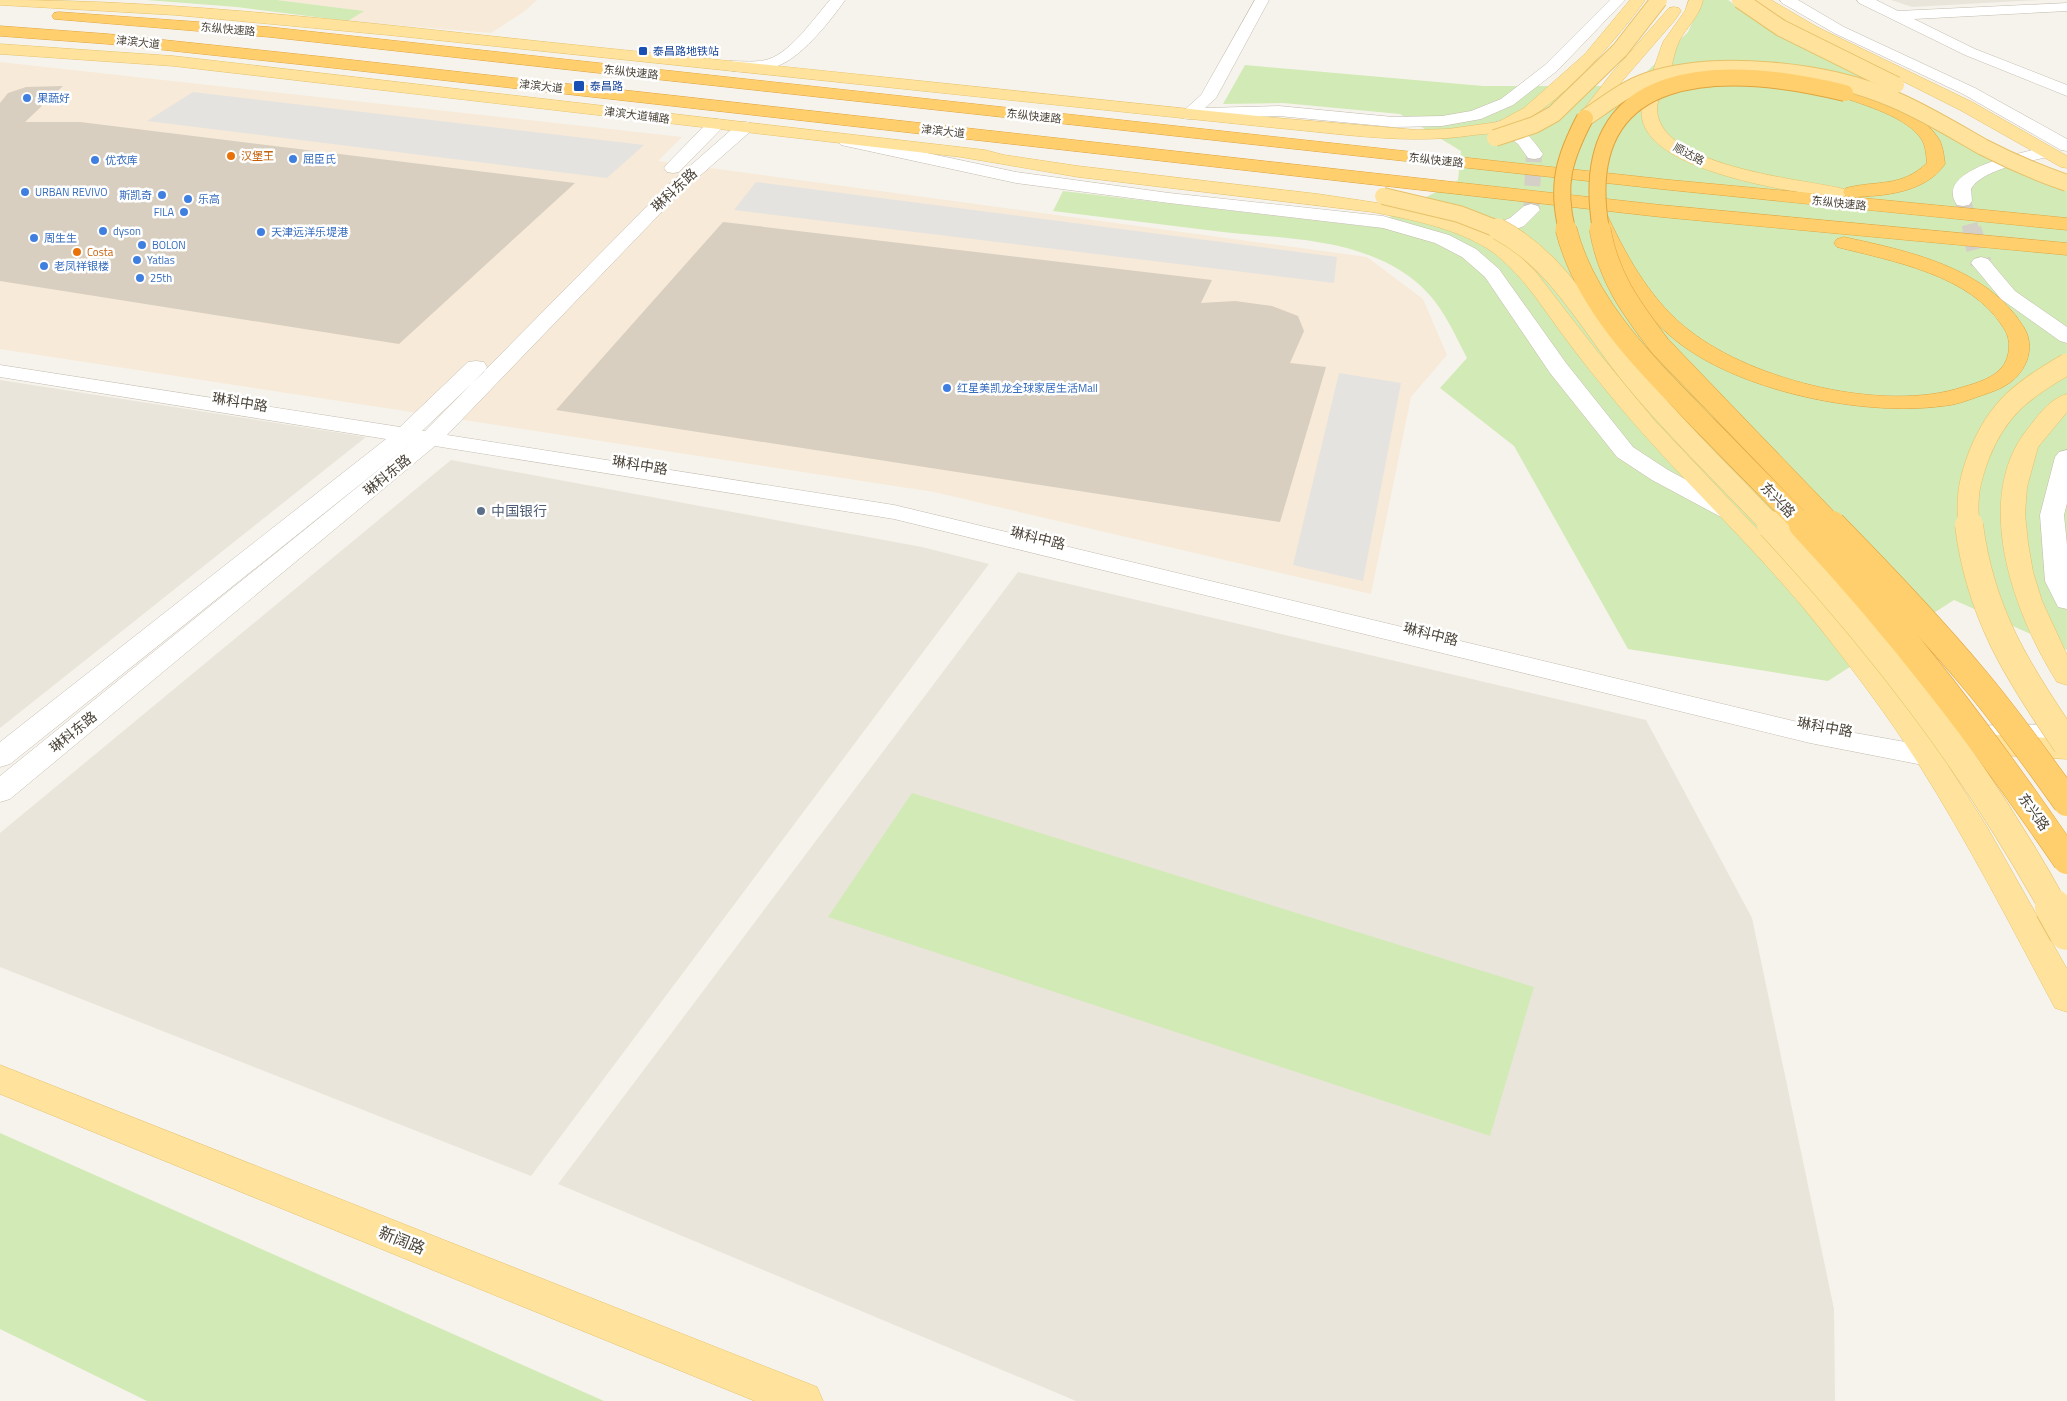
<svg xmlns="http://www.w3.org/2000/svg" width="2067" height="1401" font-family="'Titillium Web','Noto Sans SC',sans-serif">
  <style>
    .residential { fill: #eae5da }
    .commercial { fill: #f7ead8 }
    .green { fill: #d2eab5 }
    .parking { fill: #e5e3e0 }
    .building { fill: #d8cfc1 }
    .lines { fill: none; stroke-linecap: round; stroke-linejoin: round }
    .minor-tunnel-far1 { stroke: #d4d0c8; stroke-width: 16; stroke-dasharray: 16 8; stroke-linecap: butt }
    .minor-tunnel { stroke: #d4d0c8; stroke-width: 21; stroke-dasharray: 21 11; stroke-linecap: butt }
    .minor-casing { stroke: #c2bbae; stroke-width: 1 }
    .major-casing { stroke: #e6c16a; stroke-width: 1 }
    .highway-casing { stroke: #e0a43c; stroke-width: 1 }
    .minor { fill: #fff; fill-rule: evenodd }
    .major { fill: #ffe39c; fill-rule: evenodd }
    .highway { fill: #ffcf6e; fill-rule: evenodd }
    .major-bridge-far3-casing { stroke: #e6c16a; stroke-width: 18; stroke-linecap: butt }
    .major-bridge-far2-casing { stroke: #e6c16a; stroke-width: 22; stroke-linecap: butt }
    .major-bridge-far1-casing { stroke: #e6c16a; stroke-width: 29; stroke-linecap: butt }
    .major-bridge-casing { stroke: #e6c16a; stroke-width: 38; stroke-linecap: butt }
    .highway-bridge-far2-casing { stroke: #e0a43c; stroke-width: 18; stroke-linecap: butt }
    .highway-bridge-far1-casing { stroke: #e0a43c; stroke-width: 22; stroke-linecap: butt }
    .highway-bridge-casing { stroke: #e0a43c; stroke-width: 29; stroke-linecap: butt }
    .major-bridge-far3 { stroke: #ffe39c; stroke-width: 16 }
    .major-bridge-far2 { stroke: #ffe39c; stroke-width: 21 }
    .major-bridge-far1 { stroke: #ffe39c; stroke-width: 28 }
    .major-bridge { stroke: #ffe39c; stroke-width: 36 }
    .highway-bridge-far2 { stroke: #ffcf6e; stroke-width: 16 }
    .highway-bridge-far1 { stroke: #ffcf6e; stroke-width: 21 }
    .highway-bridge { stroke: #ffcf6e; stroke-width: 28 }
    .transit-dot { fill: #1a4fb4; stroke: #fff; stroke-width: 2 }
    .shop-dot { fill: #3f7fe0; stroke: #fff; stroke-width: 2 }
    .food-dot { fill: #e8710a; stroke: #fff; stroke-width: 2 }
    .service-dot { fill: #5c6f8a; stroke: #fff; stroke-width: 2 }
    .labels { text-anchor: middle; stroke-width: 5; stroke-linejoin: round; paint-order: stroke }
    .far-street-label { font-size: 11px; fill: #4b4439; stroke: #fff }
    .far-transit-label { font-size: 11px; fill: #164399; stroke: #fff; text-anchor: start }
    .far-shop-label { font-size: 11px; fill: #366cbe; stroke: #fff; text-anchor: start }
    .far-food-label { font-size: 11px; fill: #c56008; stroke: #fff; text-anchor: start }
    .street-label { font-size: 14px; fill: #4b4439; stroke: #fff }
    .service-label { font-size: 14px; fill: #4e5e75; stroke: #fff; text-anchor: start }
    .near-street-label { font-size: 16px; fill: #4b4439; stroke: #fff }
  </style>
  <rect width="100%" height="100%" fill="#f6f3ec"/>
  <!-- residential -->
  <g class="residential">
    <path d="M1891 0H2040L1912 7Z"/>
    <path d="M0 380 366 437 0 728Z"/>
    <path d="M451 460 922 547 989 564 531 1176 0 967V833Z"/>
    <path d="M1018 572 1646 720 1752 918 1834 1309 1835 1401H1076L558 1184Z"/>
  </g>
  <!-- commercial -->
  <g class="commercial">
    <path d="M277 0H537L525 11 491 33 348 21 363 11Z"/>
    <path d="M0 62 682 137 658 161 1367 257 1423 299 1447 355 1411 397 1371 594 934 492 0 349Z"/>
  </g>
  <!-- green -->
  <g class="green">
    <path d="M146 0H277L364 11 348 21 237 7Z"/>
    <path d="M1702 0H1728L1772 31 1861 77 1974 149 2067 187V650L1954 600 1828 681 1628 649 1514 446 1440 388 1467 358C1452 329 1441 302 1415 281 1362 238 1287 239 1223 232 1166 225 1110 218 1053 211L1063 191 1371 227 1458 180 1461 151 1400 114 1283 103 1223 104 1245 65 1483 86H1632L1688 32Z"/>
    <path d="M912 793 1534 987 1490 1136 828 917Z"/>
    <path d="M0 1133 604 1401H147L0 1329Z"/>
  </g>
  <!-- parking -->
  <g class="parking">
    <path d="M193 92 644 145 607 178 147 121Z"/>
    <path d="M756 182 1337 257 1334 283 734 210Z"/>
    <path d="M1339 373 1401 383 1363 581 1293 565Z"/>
  </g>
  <!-- building -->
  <g class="building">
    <path d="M63 86 25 122H80L575 183 399 344 0 281V103L8 93 26 87Z"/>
    <path d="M723 222 1212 280 1201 303 1235 301 1272 306 1298 316 1304 331 1290 363 1326 367 1280 522 556 410Z"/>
  </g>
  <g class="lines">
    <!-- minor-tunnel-far1 -->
    <g class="minor-tunnel-far1">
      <path d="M1963 201 1971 230"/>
      <path d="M1531 210 1534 154"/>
    </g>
    <!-- minor-tunnel -->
    <path class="minor-tunnel" d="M1971 229 1981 263"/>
    <defs>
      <g id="minor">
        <path d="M830 0H845C832 19 804 54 782 64 766 72 741 74 724 69L722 66 724 63 730 61C742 61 757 63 769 59 792 51 814 18 830 0Z"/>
        <path d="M1255 0H1269L1216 98 1205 108 1279 106 1393 117 1442 116 1471 111 1501 99 1545 65 1610 0H1625L1557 71 1513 105 1481 119 1442 126 1393 127 1279 116 1188 119 1182 118 1180 114 1201 95Z"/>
        <path d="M1780 0H1798L1844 27 1975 88 2067 139V151L2061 150 1963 94 1834 33 1782 3Z"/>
        <path d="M1857 0H1876L1898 11 2067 3V11L1914 19 1975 49 2067 85V96L1965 55 1859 3Z"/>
        <path d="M716 119 722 120 724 124 722 128 679 172 673 173 667 172 664 168 667 164 710 120Z"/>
        <path d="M1502 121C1520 125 1533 139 1543 154L1540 158 1534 159 1528 158 1518 144 1494 126 1496 122Z"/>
        <path d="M745 122 751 123 753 127 751 131 678 195 447 435 894 505 1810 725 1928 746 1948 745 1958 748 1962 755 1958 762 1948 765 1928 766 1810 743 894 519 435 446 10 799 0 802V776L412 443 10 764 0 767V742L386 439 0 377V365L400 427 468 362 476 361 484 362 487 367 484 372 422 431H425L666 187 739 123Z"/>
        <path d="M847 136 1016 172 1169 193 1383 216 1449 235 1476 249 1499 269 1566 363 1633 447 1668 470 1735 506 1739 511 1735 516 1727 518 1719 516 1652 480 1617 457 1550 373 1485 277 1462 257 1435 243 1383 228 1169 203 1016 183 841 145 838 141 841 137Z"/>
        <path d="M2046 147 2052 148 2055 152 2052 156C2031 161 1982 169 1971 189L1972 201 1969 205 1963 206 1957 205C1932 169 2026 152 2046 147Z"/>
        <path d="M1531 204 1538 206 1540 210 1524 226 1481 243 1474 241 1472 237 1474 233 1510 218 1524 206Z"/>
        <path d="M1981 257 1988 259 2015 291 2067 327V343L2060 341 2001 299 1971 263 1974 259Z"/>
        <path d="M2067 450V503L2064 515 2067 545V609L2058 607 2045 581 2040 515 2055 457 2059 452Z"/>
        <path d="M2067 724V742L1959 744 1949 742 1945 735 1949 728 1959 726Z"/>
      </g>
      <g id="major">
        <path d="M0 0C182 0 365 23 546 42 790 67 1033 93 1277 118L1417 130 1448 129 1498 122 1524 108 1585 54 1630 0H1645C1617 40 1554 112 1508 129 1498 133 1485 134 1474 135 1409 145 1343 134 1277 128L388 35 175 15 0 5Z"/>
        <path d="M1689 0H1703C1700 14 1690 24 1682 36 1674 49 1673 64 1668 79 1665 88 1658 98 1657 107 1655 167 1803 179 1844 189L1847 193 1844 197 1838 198C1793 192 1651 172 1642 118 1642 112 1640 108 1642 103L1663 42 1685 11Z"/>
        <path d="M1753 0H1771L1817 27 1972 102 2067 156V168L2061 167 1960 110 1807 33 1755 3Z"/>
        <path d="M1674 7 1679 8 1681 11 1675 20 1623 80 1591 122H1579L1577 118 1611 74 1669 8Z"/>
        <path d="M0 44 173 56 985 150 1004 155 1078 166 1318 194 1398 206 1457 222 1483 231 1512 248 1535 271 1597 351 1655 421 1830 606 1911 710 1937 748 1987 827 2067 969V1012L2055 1008C2011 926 1968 842 1918 763 1888 716 1854 671 1820 628 1758 550 1684 483 1620 407 1599 382 1579 357 1560 331 1538 301 1517 267 1485 247 1451 227 1409 219 1372 212L1078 177 961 157 173 66 0 54Z"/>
        <path d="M2067 394V412L2038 447 2027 487 2025 514 2028 543 2033 572 2042 601 2067 655V685L2057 682C2014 614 1970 496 2030 426 2040 413 2051 398 2067 394Z"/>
        <path d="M1966 728 1997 735 2067 739V759L1997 755 1956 744 1952 737 1956 730Z"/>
        <path d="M0 1065 817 1387 823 1401H755L0 1094Z"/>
      </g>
      <g id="highway">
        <path d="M59 12 269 27 1670 180 1852 197 1846 196 1843 192 1846 188C1877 180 1901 188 1927 163 1926 155 1926 147 1922 140 1908 117 1864 105 1839 96L1837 93 1839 90 1845 88C1878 96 1922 110 1940 141 1943 148 1944 156 1945 164 1925 193 1884 196 1852 197L2067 218V230L1670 190 269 37 54 19 52 16 54 13Z"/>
        <path d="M0 26 108 34 334 58 1661 205 2067 243V255L1661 217 334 68 108 44 0 36Z"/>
        <path d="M1600 213 1607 215 1609 219C1629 261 1653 303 1690 331 1754 381 1885 413 1963 387 1977 383 1994 378 2003 366 2011 354 2011 338 2003 327 1971 275 1892 261 1837 247L1834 243 1837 239 1844 237C1908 251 1986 267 2023 326 2035 344 2029 367 2012 381 2002 389 1989 393 1977 397 1966 401 1955 405 1943 406 1863 417 1737 391 1674 339 1636 308 1611 263 1591 219L1593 215Z"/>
      </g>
    </defs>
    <!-- minor casing -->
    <use href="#minor" class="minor-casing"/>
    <!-- major casing -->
    <use href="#major" class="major-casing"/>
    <!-- highway casing -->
    <use href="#highway" class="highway-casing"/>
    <!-- minor -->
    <use href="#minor" class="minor"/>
    <!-- major -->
    <use href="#major" class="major"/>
    <!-- highway -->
    <use href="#highway" class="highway"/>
    <defs>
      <g id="major-bridge-far3">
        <path d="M1740 0 1781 28 1896 85"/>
        <path d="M1585 118C1605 105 1624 89 1647 81 1715 58 1827 70 1893 99 1924 112 1953 130 1983 147 2010 161 2038 173 2067 183"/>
        <path d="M1495 138 1534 125 1554 114 1620 50 1659 0"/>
        <path d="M1383 196 1459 214 1500 230"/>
      </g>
      <g id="major-bridge-far2">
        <path d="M1498 229C1562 263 1592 329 1637 382 1679 433 1727 478 1772 526"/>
        <path d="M1969 526C1966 498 1969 482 1979 455 1998 407 2024 389 2067 364"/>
      </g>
      <g id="major-bridge-far1">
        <path d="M1771 525C1882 644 1975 766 2054 908"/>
        <path d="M1969 525C1980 613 2018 673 2067 744"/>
      </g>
      <path id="major-bridge" d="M2053 907 2067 932"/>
      <g id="highway-bridge-far2">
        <path d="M1567 230C1556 185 1564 158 1585 118"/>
        <path d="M1601 230C1572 60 1726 64 1845 93"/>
      </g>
      <g id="highway-bridge-far1">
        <path d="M1566 229C1586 309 1653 371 1708 428 1740 461 1772 493 1804 526"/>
        <path d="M1600 229C1608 277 1631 308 1660 346L1833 526"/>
      </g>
      <g id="highway-bridge">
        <path d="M1803 525C1901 629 1986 742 2067 860"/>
        <path d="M1832 525C1881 575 1930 626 1975 680 2008 719 2037 760 2067 802"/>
      </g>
    </defs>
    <!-- major-bridge-far3 casing -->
    <use href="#major-bridge-far3" class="major-bridge-far3-casing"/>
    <!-- major-bridge-far2 casing -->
    <use href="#major-bridge-far2" class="major-bridge-far2-casing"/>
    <!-- major-bridge-far1 casing -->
    <use href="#major-bridge-far1" class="major-bridge-far1-casing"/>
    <!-- major-bridge casing -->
    <use href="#major-bridge" class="major-bridge-casing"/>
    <!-- highway-bridge-far2 casing -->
    <use href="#highway-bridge-far2" class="highway-bridge-far2-casing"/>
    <!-- highway-bridge-far1 casing -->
    <use href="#highway-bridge-far1" class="highway-bridge-far1-casing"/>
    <!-- highway-bridge casing -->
    <use href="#highway-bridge" class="highway-bridge-casing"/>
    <!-- major-bridge-far3 -->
    <use href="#major-bridge-far3" class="major-bridge-far3"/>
    <!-- major-bridge-far2 -->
    <use href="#major-bridge-far2" class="major-bridge-far2"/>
    <!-- major-bridge-far1 -->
    <use href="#major-bridge-far1" class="major-bridge-far1"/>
    <!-- major-bridge -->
    <use href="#major-bridge" class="major-bridge"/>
    <!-- highway-bridge-far2 -->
    <use href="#highway-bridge-far2" class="highway-bridge-far2"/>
    <!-- highway-bridge-far1 -->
    <use href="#highway-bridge-far1" class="highway-bridge-far1"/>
    <!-- highway-bridge -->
    <use href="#highway-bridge" class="highway-bridge"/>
  </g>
  <!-- markers -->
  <g class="transit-dot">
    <rect x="638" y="46" width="10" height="10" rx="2.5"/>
    <rect x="573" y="80" width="12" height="12" rx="2.5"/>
  </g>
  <g class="shop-dot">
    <circle cx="27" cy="98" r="5"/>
    <circle cx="293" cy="159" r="5"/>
    <circle cx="95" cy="160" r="5"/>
    <circle cx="25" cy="192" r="5"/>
    <circle cx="162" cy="195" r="5"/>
    <circle cx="188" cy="199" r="5"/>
    <circle cx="184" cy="212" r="5"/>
    <circle cx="103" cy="231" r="5"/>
    <circle cx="261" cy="232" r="5"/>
    <circle cx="34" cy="238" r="5"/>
    <circle cx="142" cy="245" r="5"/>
    <circle cx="137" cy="260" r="5"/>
    <circle cx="44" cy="266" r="5"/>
    <circle cx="140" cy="278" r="5"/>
    <circle cx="947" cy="388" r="5"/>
  </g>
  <g class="food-dot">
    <circle cx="231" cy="156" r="5"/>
    <circle cx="77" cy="252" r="5"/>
  </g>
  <circle class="service-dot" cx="481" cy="511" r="5"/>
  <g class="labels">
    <!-- far-street labels -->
    <g class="far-street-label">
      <text transform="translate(228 29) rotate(5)" y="4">东纵快速路</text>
      <text transform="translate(138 42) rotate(6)" y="4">津滨大道</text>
      <text transform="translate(631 72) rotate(6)" y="4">东纵快速路</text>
      <text transform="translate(541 86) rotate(6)" y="4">津滨大道</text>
      <text transform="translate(637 115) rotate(7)" y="4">津滨大道辅路</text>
      <text transform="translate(1034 116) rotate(6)" y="4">东纵快速路</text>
      <text transform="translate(943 131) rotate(6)" y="4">津滨大道</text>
      <text transform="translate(1689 154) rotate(28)" y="4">顺达路</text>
      <text transform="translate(1436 160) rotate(6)" y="4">东纵快速路</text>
      <text transform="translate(1839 203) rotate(6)" y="4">东纵快速路</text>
    </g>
    <!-- far-transit labels -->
    <g class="far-transit-label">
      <text x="653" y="55">泰昌路地铁站</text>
      <text x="590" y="90">泰昌路</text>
    </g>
    <!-- far-shop labels -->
    <g class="far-shop-label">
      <text x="37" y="102">果蔬好</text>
      <text x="303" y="163">屈臣氏</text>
      <text x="105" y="164">优衣库</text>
      <text x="35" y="196">URBAN REVIVO</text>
      <text x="152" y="199" text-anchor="end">斯凯奇</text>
      <text x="198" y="203">乐高</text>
      <text x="174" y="216" text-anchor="end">FILA</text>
      <text x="113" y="235">dyson</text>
      <text x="271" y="236">天津远洋乐堤港</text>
      <text x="44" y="242">周生生</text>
      <text x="152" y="249">BOLON</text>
      <text x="147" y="264">Yatlas</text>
      <text x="54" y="270">老凤祥银楼</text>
      <text x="150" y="282">25th</text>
      <text x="957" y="392">红星美凯龙全球家居生活Mall</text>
    </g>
    <!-- far-food labels -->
    <g class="far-food-label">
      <text x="241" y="160">汉堡王</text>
      <text x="87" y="256">Costa</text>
    </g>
    <!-- street labels -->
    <g class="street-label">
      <text transform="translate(674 190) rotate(-43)" y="5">琳科东路</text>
      <text transform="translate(240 402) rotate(9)" y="5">琳科中路</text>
      <text transform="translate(640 465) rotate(9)" y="5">琳科中路</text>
      <text transform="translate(387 475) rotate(-39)" y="5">琳科东路</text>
      <text transform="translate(1778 500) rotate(46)" y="5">东兴路</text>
      <text transform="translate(1038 538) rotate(14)" y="5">琳科中路</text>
      <text transform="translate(1431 634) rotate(14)" y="5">琳科中路</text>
      <text transform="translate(1825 727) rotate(10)" y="5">琳科中路</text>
      <text transform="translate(73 732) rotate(-39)" y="5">琳科东路</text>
      <text transform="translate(2034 812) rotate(55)" y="5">东兴路</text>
    </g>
    <!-- service labels -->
    <g class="service-label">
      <text x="491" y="516">中国银行</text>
    </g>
    <!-- near-street labels -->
    <g class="near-street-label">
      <text transform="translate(402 1240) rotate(22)" y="6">新阔路</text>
    </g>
  </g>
</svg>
